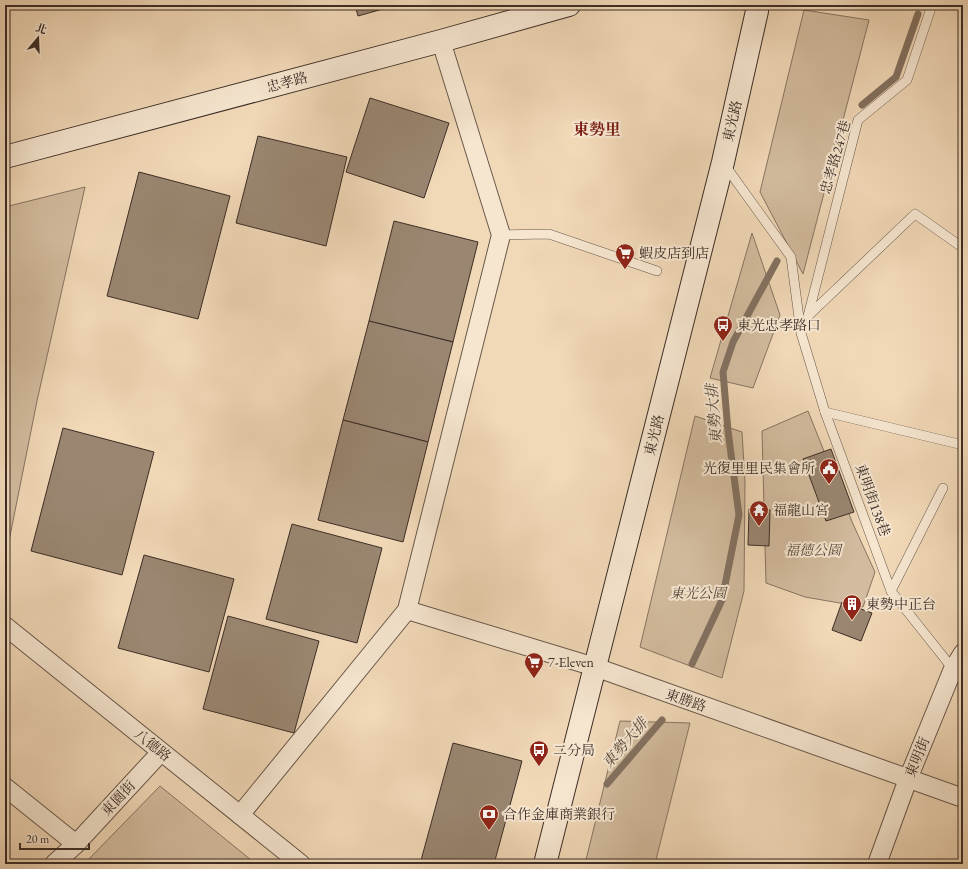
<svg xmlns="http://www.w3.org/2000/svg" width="968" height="869" font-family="'EB Garamond','Noto Serif TC',serif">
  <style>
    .green { fill: #d2bb9e; stroke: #867462 }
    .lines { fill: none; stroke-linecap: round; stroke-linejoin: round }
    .stream { stroke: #837160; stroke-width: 7 }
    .building { fill: #9a8671; stroke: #3b2d26 }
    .lane-casing { stroke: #68584a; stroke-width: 10 }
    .street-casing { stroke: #68584a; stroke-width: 20 }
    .secondary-casing { stroke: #3b2d26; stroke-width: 24 }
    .lane { stroke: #f6e6d0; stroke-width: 9 }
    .street { stroke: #f6e6d0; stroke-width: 18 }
    .secondary { stroke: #f6e6d0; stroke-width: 22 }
    .labels { text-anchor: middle; stroke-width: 4; stroke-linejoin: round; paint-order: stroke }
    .street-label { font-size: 14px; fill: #3b2d26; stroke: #f6e6d0 }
    .poi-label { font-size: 14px; fill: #3b2d26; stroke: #f6e6d0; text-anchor: start }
    .park-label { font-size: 14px; font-style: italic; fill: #59493e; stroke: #f6e6d0 }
    .water-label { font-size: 15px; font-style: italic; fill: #59493e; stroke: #f6e6d0 }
    .quarter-label { font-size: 16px; font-weight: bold; fill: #7a1f14; stroke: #f6e6d0 }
  </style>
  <rect width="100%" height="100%" fill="#f1d8b7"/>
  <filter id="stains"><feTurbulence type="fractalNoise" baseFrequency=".005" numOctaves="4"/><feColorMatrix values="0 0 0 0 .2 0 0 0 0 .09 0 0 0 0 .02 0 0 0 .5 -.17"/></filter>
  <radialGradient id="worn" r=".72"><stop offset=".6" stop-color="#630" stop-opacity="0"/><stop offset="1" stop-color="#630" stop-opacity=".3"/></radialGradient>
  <!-- green -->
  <g class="green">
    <path d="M804 10 869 20 803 274 760 192Z"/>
    <path d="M85 187 37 401 5 561V207Z"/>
    <path d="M752 233 780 315 753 388 710 378Z"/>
    <path d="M808 411 853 524 875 572 863 607 805 597 766 583 762 431Z"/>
    <path d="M695 416 742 432 745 482 744 591 722 678 640 647Z"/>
    <path d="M620 721 690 723 655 864H585Z"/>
    <path d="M160 786 256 864H84Z"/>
  </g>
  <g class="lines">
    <!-- stream -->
    <g class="stream">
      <path d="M862 105 896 77 918 14"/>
      <path d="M692 664 722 600 739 515 728 431 723 372 733 342 777 261"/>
      <path d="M607 784 662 720"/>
    </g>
  </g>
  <!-- building -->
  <g class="building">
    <path d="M355 5H397L358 16Z"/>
    <path d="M370 98 449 123 424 198 346 172Z"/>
    <path d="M258 136 347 157 326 246 236 223Z"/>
    <path d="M139 172 230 196 198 319 107 296Z"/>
    <path d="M394 221 478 242 453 342 369 321Z"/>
    <path d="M369 321 453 342 428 442 343 420Z"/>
    <path d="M343 420 428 442 403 542 318 520Z"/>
    <path d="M63 428 154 452 122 575 31 551Z"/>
    <path d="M831 449 854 512 826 521 803 459Z"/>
    <path d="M749 509 770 510 769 546 748 545Z"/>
    <path d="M292 524 382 548 357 643 266 619Z"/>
    <path d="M144 555 234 579 209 672 118 648Z"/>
    <path d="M842 602 872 613 861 641 832 630Z"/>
    <path d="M228 616 319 641 294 733 203 709Z"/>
    <path d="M453 743 522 761 494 864H420Z"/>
  </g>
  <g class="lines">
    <defs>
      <g id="lane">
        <path d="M724 164 791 257 801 333 825 412 891 591 953 669"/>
        <path d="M501 235 549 234 657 271"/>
        <path d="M808 316 858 120 907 80 932 5"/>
        <path d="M808 316 915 214 959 245"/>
        <path d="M825 412 963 445"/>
        <path d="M891 591 943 488"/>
      </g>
      <g id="street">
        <path d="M407 610 595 667 963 798"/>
        <path d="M5 626 301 864"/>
        <path d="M5 787 76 844"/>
        <path d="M240 815 407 610 501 235 441 41"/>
        <path d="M54 864 76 844 161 752"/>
        <path d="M877 864 908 779 953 669 963 653"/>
      </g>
      <g id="secondary">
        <path d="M5 157 441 41 569 5"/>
        <path d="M545 864 723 162 757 11V5"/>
      </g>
    </defs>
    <!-- lane casing -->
    <use href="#lane" class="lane-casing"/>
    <!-- street casing -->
    <use href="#street" class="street-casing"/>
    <!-- secondary casing -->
    <use href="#secondary" class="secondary-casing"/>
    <!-- lane -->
    <use href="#lane" class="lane"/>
    <!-- street -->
    <use href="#street" class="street"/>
    <!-- secondary -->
    <use href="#secondary" class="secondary"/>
  </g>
  <!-- icons -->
  <defs>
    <symbol id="supermarket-pin" viewBox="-11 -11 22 30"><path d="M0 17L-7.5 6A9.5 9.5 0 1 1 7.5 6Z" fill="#8f2418" stroke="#f6e6d0"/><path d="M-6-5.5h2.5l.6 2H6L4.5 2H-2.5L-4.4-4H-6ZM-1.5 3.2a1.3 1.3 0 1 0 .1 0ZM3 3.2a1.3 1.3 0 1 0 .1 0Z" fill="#fff"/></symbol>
    <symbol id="bus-pin" viewBox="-11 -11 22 30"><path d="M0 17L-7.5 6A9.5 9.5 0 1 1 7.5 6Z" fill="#8f2418" stroke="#f6e6d0"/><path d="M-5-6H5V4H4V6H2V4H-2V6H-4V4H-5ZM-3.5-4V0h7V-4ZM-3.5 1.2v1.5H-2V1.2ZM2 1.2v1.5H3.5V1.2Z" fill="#fff"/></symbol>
    <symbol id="civic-pin" viewBox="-11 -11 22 30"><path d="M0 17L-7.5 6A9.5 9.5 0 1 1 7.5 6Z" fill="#8f2418" stroke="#f6e6d0"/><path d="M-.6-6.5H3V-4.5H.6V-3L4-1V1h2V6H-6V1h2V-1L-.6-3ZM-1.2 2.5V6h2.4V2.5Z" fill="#fff"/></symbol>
    <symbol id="temple-pin" viewBox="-11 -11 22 30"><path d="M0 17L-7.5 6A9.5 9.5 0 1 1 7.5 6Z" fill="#8f2418" stroke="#f6e6d0"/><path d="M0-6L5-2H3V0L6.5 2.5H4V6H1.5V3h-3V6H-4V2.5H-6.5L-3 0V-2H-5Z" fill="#fff"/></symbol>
    <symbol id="building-pin" viewBox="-11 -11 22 30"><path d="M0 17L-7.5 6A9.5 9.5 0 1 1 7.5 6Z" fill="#8f2418" stroke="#f6e6d0"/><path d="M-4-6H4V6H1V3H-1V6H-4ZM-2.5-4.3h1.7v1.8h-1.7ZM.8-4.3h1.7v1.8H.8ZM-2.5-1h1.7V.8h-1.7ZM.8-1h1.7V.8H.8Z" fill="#fff"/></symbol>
    <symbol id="bank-pin" viewBox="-11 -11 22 30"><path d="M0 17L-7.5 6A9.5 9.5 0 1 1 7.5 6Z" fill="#8f2418" stroke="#f6e6d0"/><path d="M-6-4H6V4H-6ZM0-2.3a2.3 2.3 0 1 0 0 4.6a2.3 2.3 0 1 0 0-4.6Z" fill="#fff"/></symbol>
  </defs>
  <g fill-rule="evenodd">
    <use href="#supermarket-pin" x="614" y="242" width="22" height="30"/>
    <use href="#bus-pin" x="712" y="314" width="22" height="30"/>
    <use href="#civic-pin" x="818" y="457" width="22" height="30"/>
    <use href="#temple-pin" x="748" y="499" width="22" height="30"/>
    <use href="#building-pin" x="841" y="593" width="22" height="30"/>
    <use href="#supermarket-pin" x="523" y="651" width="22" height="30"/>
    <use href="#bus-pin" x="528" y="739" width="22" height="30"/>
    <use href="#bank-pin" x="478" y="803" width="22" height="30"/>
  </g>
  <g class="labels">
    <!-- street labels -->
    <g class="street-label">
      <text transform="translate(287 82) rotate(-15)" y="5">忠孝路</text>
      <text transform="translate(732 121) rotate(-77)" y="5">東光路</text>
      <text transform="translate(835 157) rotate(-74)" y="5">忠孝路247巷</text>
      <text transform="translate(654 435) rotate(-76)" y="5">東光路</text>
      <text transform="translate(873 500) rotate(70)" y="5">東明街138巷</text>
      <text transform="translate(686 700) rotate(19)" y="5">東勝路</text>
      <text transform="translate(153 745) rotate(39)" y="5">八德路</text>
      <text transform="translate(917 757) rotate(-68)" y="5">東明街</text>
      <text transform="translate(118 798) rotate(-47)" y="5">東園街</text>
    </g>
    <!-- poi labels -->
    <g class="poi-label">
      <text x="639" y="258">蝦皮店到店</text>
      <text x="737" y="330">東光忠孝路口</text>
      <text x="815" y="473" text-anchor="end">光復里里民集會所</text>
      <text x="773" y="515">福龍山宮</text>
      <text x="866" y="609">東勢中正台</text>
      <text x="548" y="667">7-Eleven</text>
      <text x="553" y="755">二分局</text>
      <text x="503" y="819">合作金庫商業銀行</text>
    </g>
    <!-- park labels -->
    <g class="park-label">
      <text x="813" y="555">福德公園</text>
      <text x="698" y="598">東光公園</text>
    </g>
    <!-- water labels -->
    <g class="water-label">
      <text transform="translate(714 414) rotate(-95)" y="5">東勢大排</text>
      <text transform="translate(625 743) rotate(-49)" y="5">東勢大排</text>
    </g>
    <!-- quarter labels -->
    <g class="quarter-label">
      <text x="597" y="135">東勢里</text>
    </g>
  </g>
  <!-- margin -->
  <rect width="968" height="869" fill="none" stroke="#f1d8b7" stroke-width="20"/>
  <rect x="6" y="6" width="956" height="857" fill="none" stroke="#3b2d26" stroke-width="2"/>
  <rect x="10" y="10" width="948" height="849" fill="none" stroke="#3b2d26"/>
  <!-- north arrow -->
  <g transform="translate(38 38) rotate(19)" stroke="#f6e6d0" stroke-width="3" paint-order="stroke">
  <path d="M0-3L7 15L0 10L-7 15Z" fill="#3b2d26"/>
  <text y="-6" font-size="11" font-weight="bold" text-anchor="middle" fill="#3b2d26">北</text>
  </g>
  <!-- scale -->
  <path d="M20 843v6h69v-6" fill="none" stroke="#3b2d26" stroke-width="2"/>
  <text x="26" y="843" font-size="12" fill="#3b2d26" stroke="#f6e6d0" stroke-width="3" paint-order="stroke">20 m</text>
  <rect width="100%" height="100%" filter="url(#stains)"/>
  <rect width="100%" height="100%" fill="url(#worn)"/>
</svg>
